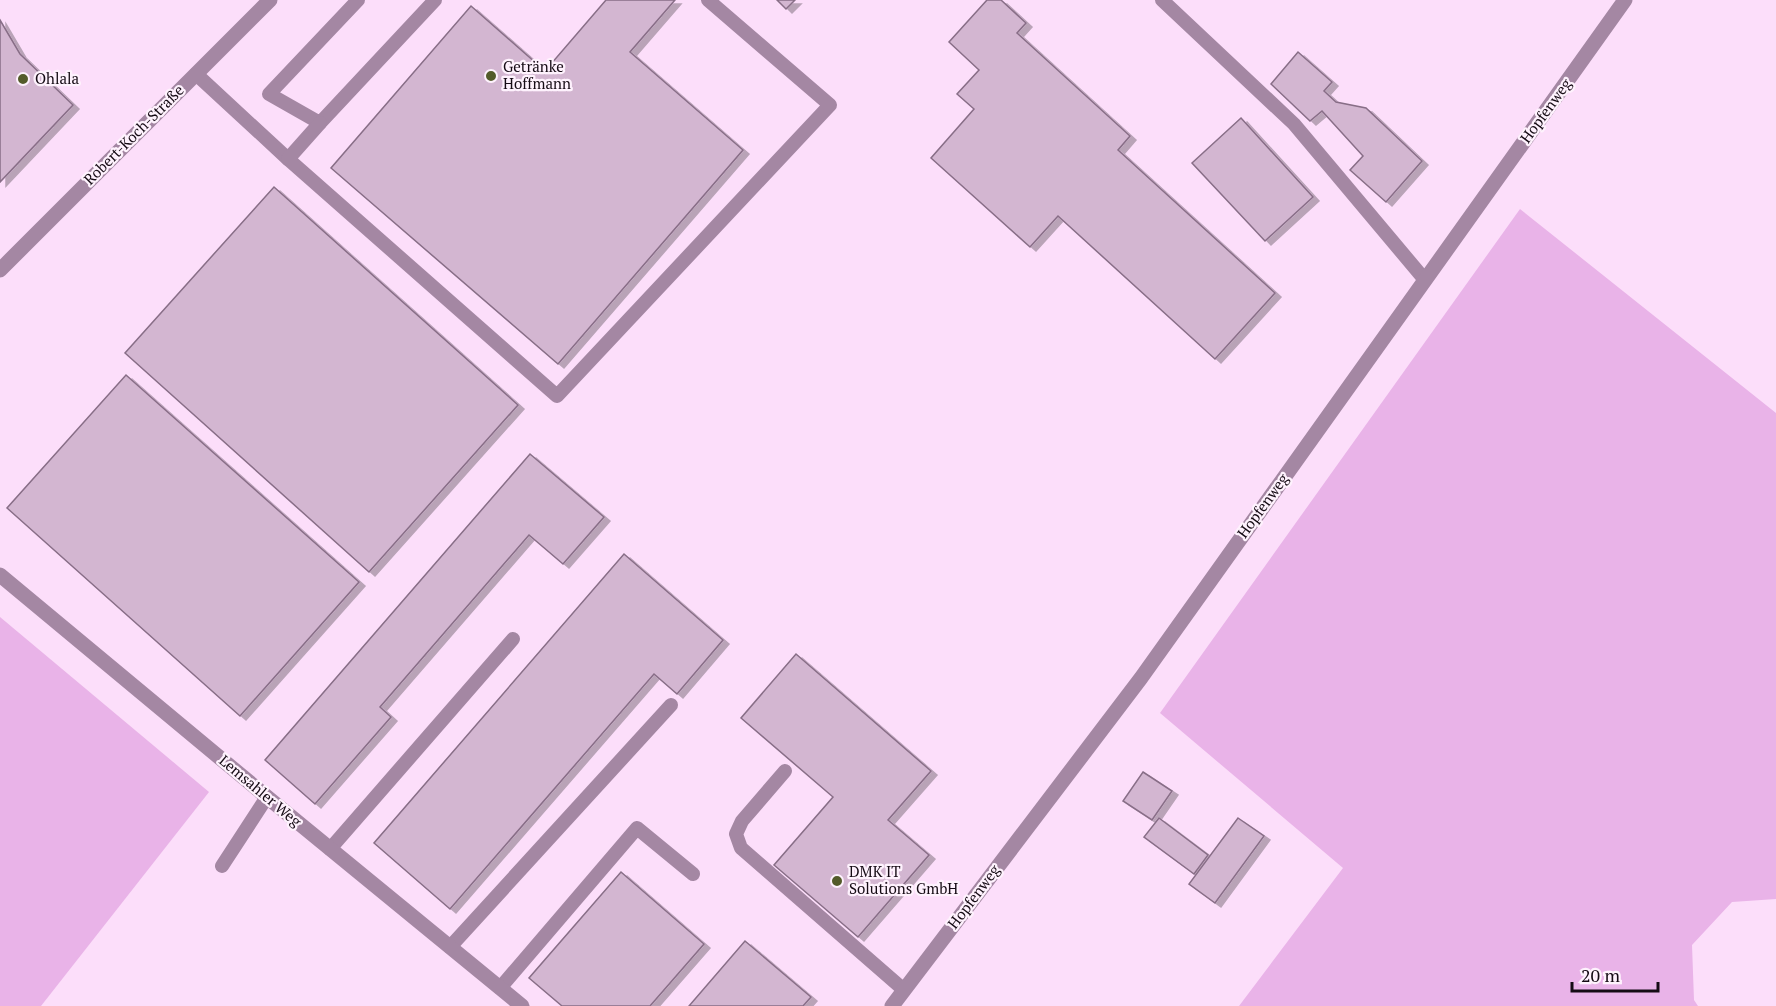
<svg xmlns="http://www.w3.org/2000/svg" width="1776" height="1006" font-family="'PT Serif',serif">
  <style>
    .green { fill: #e9b3e8 }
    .building { fill: #d3b6d1; stroke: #886e87; stroke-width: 1.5; filter: url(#shadow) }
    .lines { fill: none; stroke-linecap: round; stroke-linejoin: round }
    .lane { stroke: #a487a3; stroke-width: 14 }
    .street { stroke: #a487a3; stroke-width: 15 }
    .poi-dot { fill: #535b2a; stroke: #fef2fd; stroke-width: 2 }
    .labels { text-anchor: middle; stroke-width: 4.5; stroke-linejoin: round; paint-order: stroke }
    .poi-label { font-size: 15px; fill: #150b14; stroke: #fef2fd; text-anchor: start }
    .street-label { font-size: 15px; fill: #150b14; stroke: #fef2fd }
  </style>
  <defs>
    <filter id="shadow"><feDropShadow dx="6" dy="4" stdDeviation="0" flood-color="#0004"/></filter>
  </defs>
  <rect width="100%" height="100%" fill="#fcdefa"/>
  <!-- green -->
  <g class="green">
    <path d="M1520 209 1776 413V899L1732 902 1692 945 1694 1000 1698 1006H1239L1343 868 1160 713Z"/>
    <path d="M0 617 209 792 41 1006H0Z"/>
  </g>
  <!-- building -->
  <g class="building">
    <path d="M606 0H675L630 52 743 150 558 364 331 168 471 6 545 71Z"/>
    <path d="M777 0H795L786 9Z"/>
    <path d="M987 0H1001L1026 23 1017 33 1130 136 1118 150 1275 293 1215 359 1058 216 1030 247 931 158 974 109 957 94 979 70 949 42Z"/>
    <path d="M0 20 20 54 73 105 0 182Z"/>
    <path d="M1298 52 1332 82 1324 91 1336 102 1366 108 1422 161 1386 202 1350 170 1363 156 1322 111 1310 121 1271 84Z"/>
    <path d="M1241 118 1313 197 1265 241 1192 163Z"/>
    <path d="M274 187 518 405 369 572 125 353Z"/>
    <path d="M126 375 359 582 240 716 7 508Z"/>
    <path d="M530 454 604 517 563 564 529 535 380 707 391 717 315 804 265 760Z"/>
    <path d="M624 554 723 640 677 694 654 674 450 909 374 843Z"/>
    <path d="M796 654 931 771 888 820 929 855 858 937 774 865 833 797 741 718Z"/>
    <path d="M1143 772 1172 791 1152 820 1123 801Z"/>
    <path d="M1159 818 1208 855 1194 874 1144 837Z"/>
    <path d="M1238 818 1264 836 1215 903 1189 884Z"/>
    <path d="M621 872 704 944 650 1006H562L529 978Z"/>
    <path d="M745 941 811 997 803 1006H689Z"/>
  </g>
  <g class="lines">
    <!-- lane -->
    <g class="lane">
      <path d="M358 0 269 94 320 123 435 0"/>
      <path d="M1162 0 1294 124 1425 280"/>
      <path d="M196 74 288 159"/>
      <path d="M320 123 288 159 557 396 830 105 708 0"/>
      <path d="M785 771 742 821 736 834 741 848 904 990"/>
      <path d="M330 849 513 639"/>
      <path d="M222 866 267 797"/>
      <path d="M450 947 671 705"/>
      <path d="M500 988 637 828 693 874"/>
    </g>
    <!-- street -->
    <g class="street">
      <path d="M0 270 270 0"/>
      <path d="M0 575 267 797 522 1006"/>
      <path d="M892 1006 1141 678 1625 0"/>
    </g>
  </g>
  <!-- markers -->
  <g class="poi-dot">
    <circle cx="491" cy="76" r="6"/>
    <circle cx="23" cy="79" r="6"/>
    <circle cx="837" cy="881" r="6"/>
  </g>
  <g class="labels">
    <!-- poi labels -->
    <g class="poi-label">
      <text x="503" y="72">Getränke<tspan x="503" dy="17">Hoffmann</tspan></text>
      <text x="35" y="84">Ohlala</text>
      <text x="849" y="877">DMK IT<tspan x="849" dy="17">Solutions GmbH</tspan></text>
    </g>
    <!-- street labels -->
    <g class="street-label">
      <text transform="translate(1546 111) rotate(-54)" y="5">Hopfenweg</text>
      <text transform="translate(134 135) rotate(-45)" y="5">Robert-Koch-Straße</text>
      <text transform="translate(1263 506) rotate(-54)" y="5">Hopfenweg</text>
      <text transform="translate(260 791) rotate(40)" y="5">Lemsahler Weg</text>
      <text transform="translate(974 897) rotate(-53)" y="5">Hopfenweg</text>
    </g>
  </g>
  <!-- scale -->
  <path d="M1572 982v9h86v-9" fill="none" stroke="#150b14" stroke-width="3"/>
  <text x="1581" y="982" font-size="18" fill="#150b14" stroke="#fef2fd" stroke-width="4.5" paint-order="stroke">20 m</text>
</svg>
